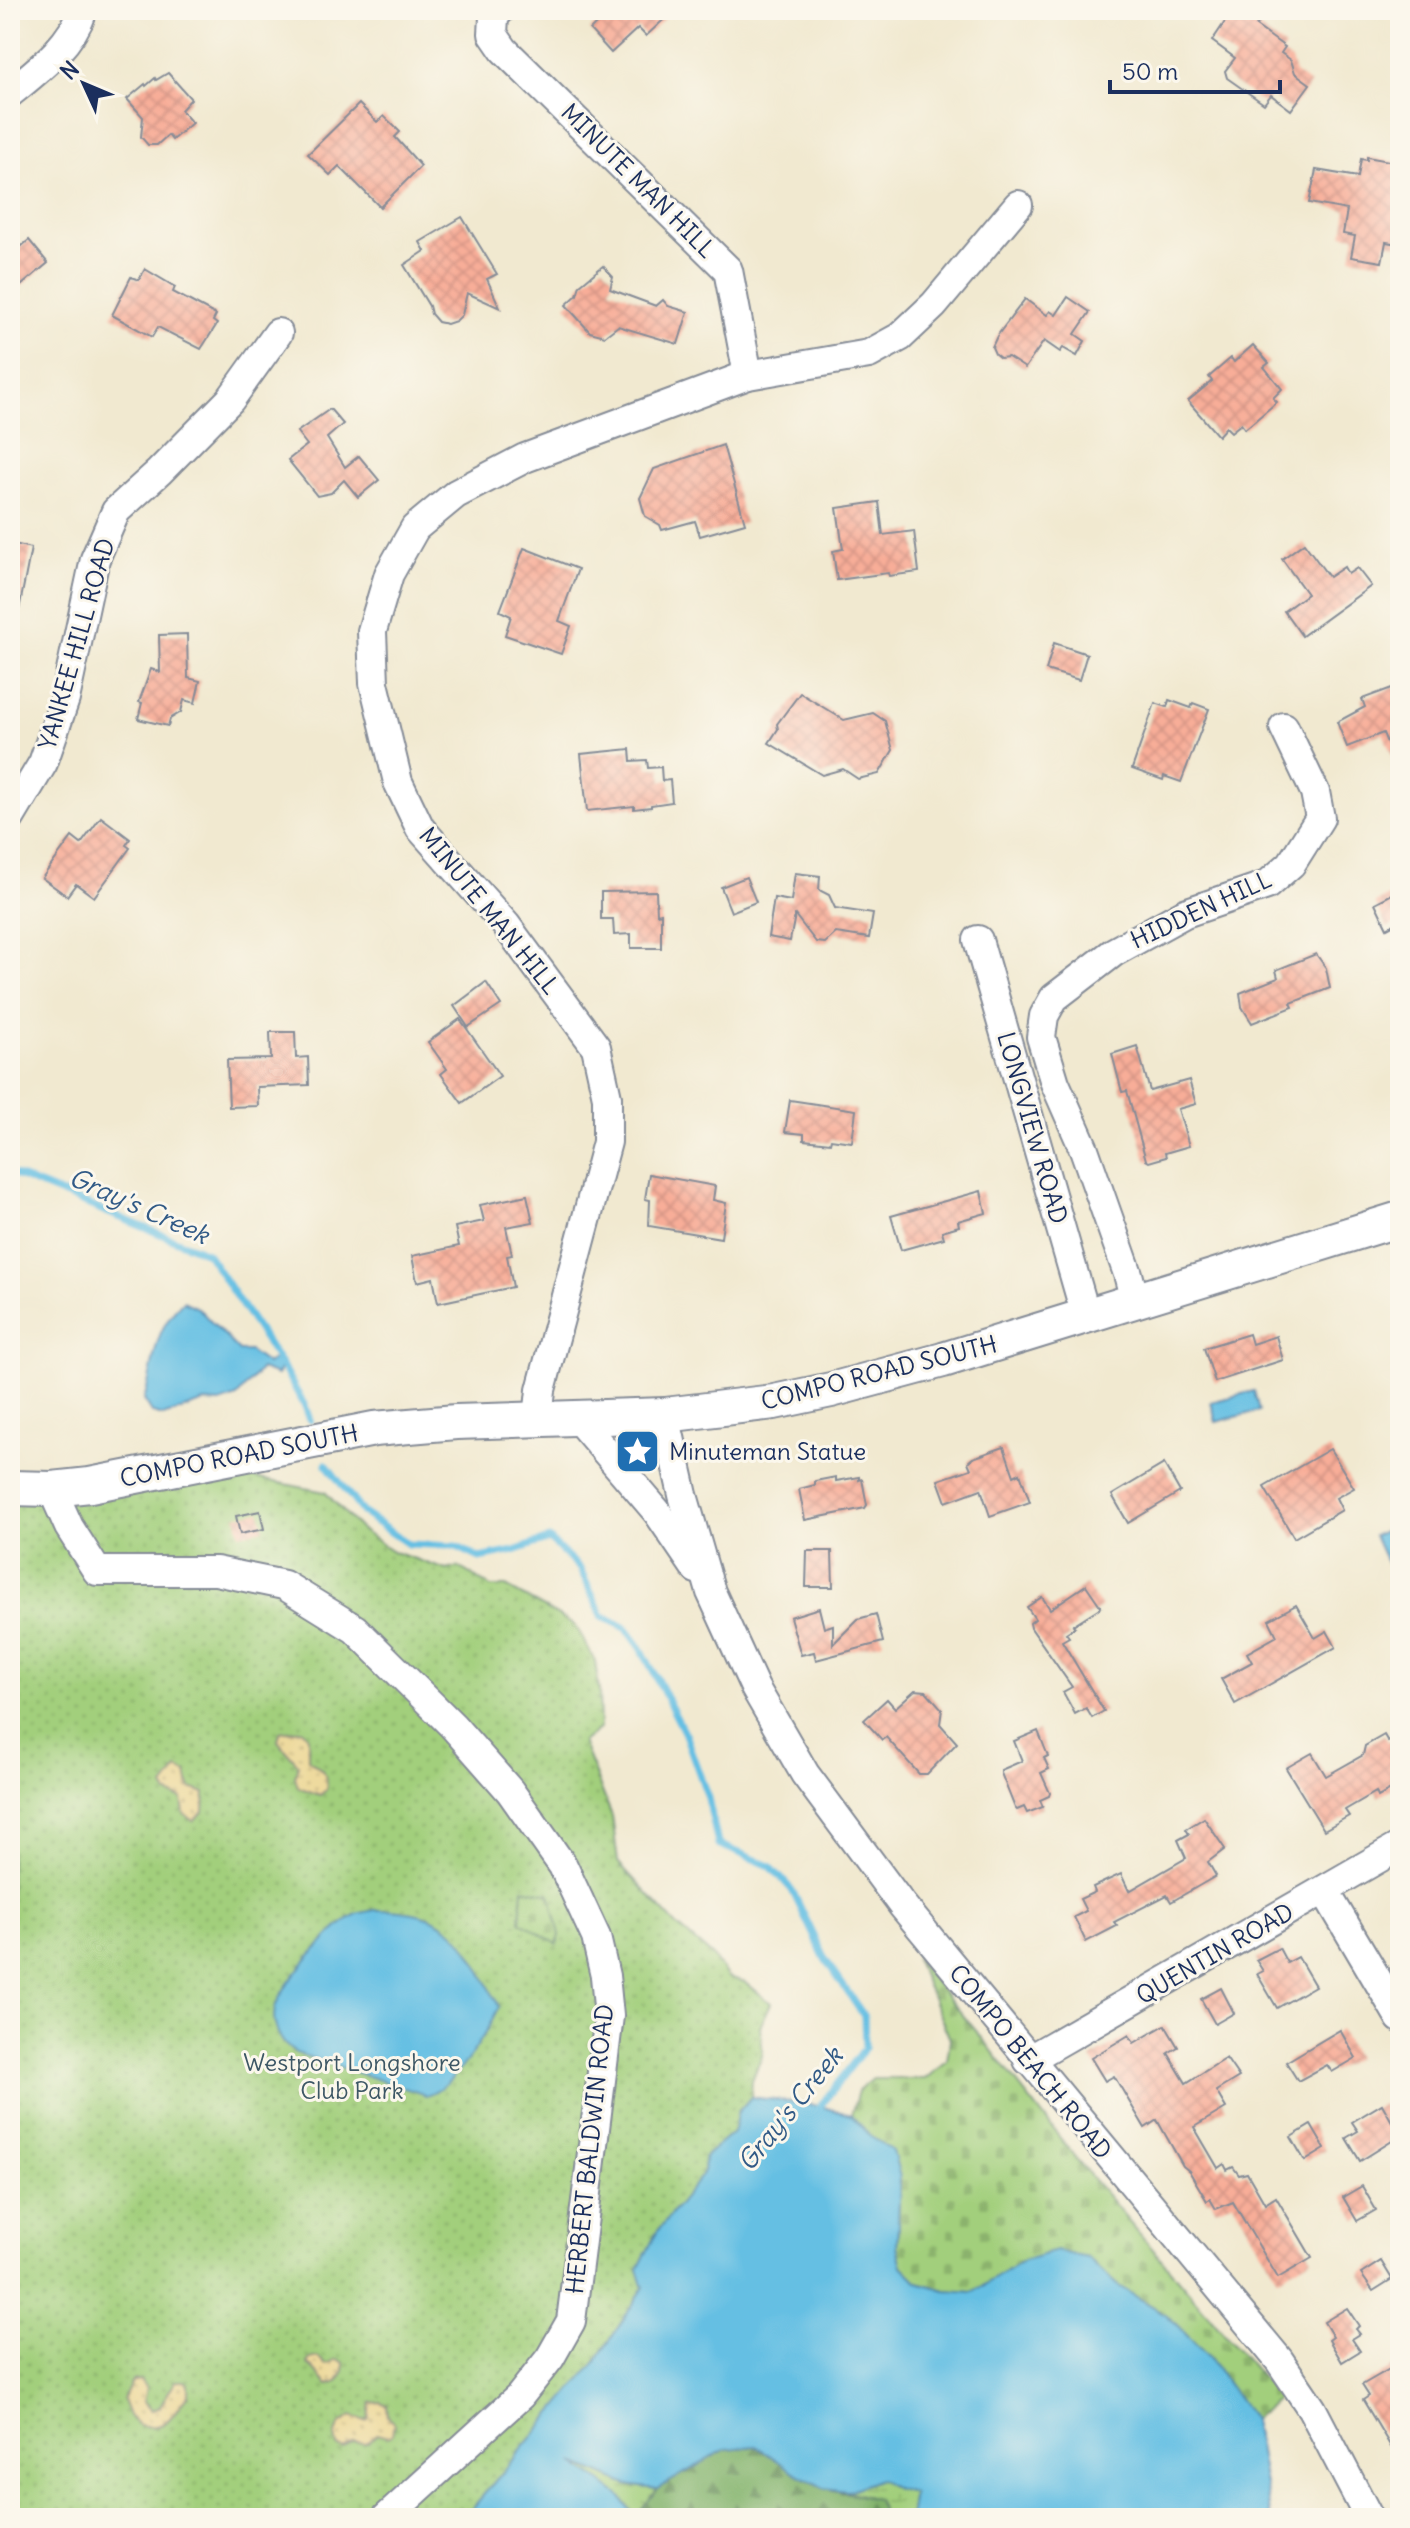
<svg xmlns="http://www.w3.org/2000/svg" width="1410" height="2528" font-family="Delius,sans-serif">
  <style>
    .green { fill: url(#green-dots); stroke: #5e7f6c; stroke-width: 2 }
    .forest { fill: url(#forest-firs); stroke: #4e7064; stroke-width: 2 }
    .wetland { fill: url(#wetland-marsh); stroke: #5e7f6c; stroke-width: 2 }
    .sand { fill: url(#sand-dots); stroke: #84847e; stroke-width: 2 }
    .cemetery { fill: url(#cemetery-stones); stroke: #5e7f6c; stroke-width: 2 }
    .water { fill: #65bfe3; stroke: #4077a0; stroke-width: 2 }
    .lines { fill: none; stroke-linecap: round; stroke-linejoin: round }
    .stream { stroke: #65bfe3; stroke-width: 7 }
    .building { fill: url(#building-cross-hatch) }
    .minor-casing { stroke: #868c97; stroke-width: 32 }
    .tertiary-casing { stroke: #868c97; stroke-width: 38 }
    .minor { stroke: #fff; stroke-width: 28 }
    .tertiary { stroke: #fff; stroke-width: 34 }
    .labels { text-anchor: middle; stroke-width: 6; stroke-linejoin: round; paint-order: stroke }
    .street-label { font-size: 24px; fill: #1b2f5e; stroke: #fbf7ec }
    .poi-label { font-size: 24px; fill: #1b2f5e; stroke: #fbf7ec; text-anchor: start }
    .park-label { font-size: 24px; fill: #3d5765; stroke: #fbf7ec }
    .water-label { font-size: 26px; font-style: italic; fill: #315a86; stroke: #fbf7ec }
  </style>
  <defs>
    <pattern id="green-dots" width="8" height="8" patternUnits="userSpaceOnUse" patternTransform="scale(2)"><rect width="8" height="8" fill="#a2cf7b"/><path d="M2 2h.1M6 6h.1" fill="none" stroke="#8bb26d" stroke-width="1.8" stroke-linecap="round"/></pattern>
    <pattern id="forest-firs" width="22" height="20" patternUnits="userSpaceOnUse" patternTransform="scale(2)"><rect width="22" height="20" fill="#81b26b"/><path d="M5 1l3.5 6h-7zM16 11l3.5 6h-7z" fill="#69915b"/></pattern>
    <pattern id="wetland-marsh" width="20" height="14" patternUnits="userSpaceOnUse" patternTransform="scale(2)"><rect width="20" height="14" fill="#a2cf7b"/><path d="M1 5h8M5 5V1M11 12h8M15 12V8" fill="none" stroke="#8bb26d"/></pattern>
    <pattern id="sand-dots" width="8" height="8" patternUnits="userSpaceOnUse" patternTransform="scale(2)"><rect width="8" height="8" fill="#eeda9e"/><path d="M2 2h.1M6 6h.1" fill="none" stroke="#ccbb8a" stroke-width="1.8" stroke-linecap="round"/></pattern>
    <pattern id="cemetery-stones" width="16" height="16" patternUnits="userSpaceOnUse" patternTransform="scale(2)"><rect width="16" height="16" fill="#a2cf7b"/><path d="M2 7V4a2 2 0 0 1 4 0v3zM10 15v-3a2 2 0 0 1 4 0v3z" fill="#8bb26d"/></pattern>
    <pattern id="building-cross-hatch" width="8" height="8" patternUnits="userSpaceOnUse" patternTransform="scale(2)"><rect width="8" height="8" fill="#f8ad98"/><path d="M0 0l8 8M0 8l8-8" fill="none" stroke="#d49585"/></pattern>
  </defs>
  <rect width="100%" height="100%" fill="#fbf7ec"/>
  <filter id="ink" filterUnits="userSpaceOnUse"><feTurbulence type="fractalNoise" baseFrequency=".0125" numOctaves="2"/><feDisplacementMap in="SourceGraphic" scale="16" xChannelSelector="R" yChannelSelector="G"/><feConvolveMatrix kernelMatrix="1 2 1 2 8 2 1 2 1" color-interpolation-filters="sRGB"/></filter>
  <filter id="wash" filterUnits="userSpaceOnUse"><feTurbulence type="fractalNoise" baseFrequency=".006" numOctaves="4" result="noise"/><feDisplacementMap in="SourceGraphic" scale="32" xChannelSelector="R" yChannelSelector="G"/><feGaussianBlur stdDeviation="1.8" result="paint"/><feColorMatrix in="noise" values="0 0 0 0 0 0 0 0 0 0 0 0 0 0 0 0 0 1.4 0 .05"/><feComposite in="paint" operator="in"/></filter>
  <g filter="url(#wash)">
    <rect width="100%" height="100%" fill="#f1e9d0"/>
    <!-- green -->
    <path class="green" d="M189 1477H249L325 1492 361 1530 394 1552 447 1570 459 1567 491 1587H506L575 1625 595 1661 599 1690 600 1728 582 1742 612 1816 618 1862 676 1925 713 1957 728 1977 745 1982 771 2003 760 2027 763 2053 752 2080 751 2097 738 2112 733 2133 704 2157 703 2174 657 2232 638 2269 644 2287 596 2362 464 2518H10V1502Z"/>
    <!-- forest -->
    <path class="forest" d="M756 2446 796 2473 824 2488 877 2499 885 2518H635L657 2489 726 2449Z"/>
    <!-- wetland -->
    <g class="wetland">
      <path d="M568 2460 627 2485 657 2489 636 2517 620 2496Z"/>
      <path d="M880 2479 894 2488 913 2493 909 2518H885L877 2499 847 2491Z"/>
    </g>
    <!-- sand -->
    <g class="sand">
      <path d="M302 1729 308 1736V1759C320 1768 330 1773 326 1790L320 1795 298 1787 295 1777 298 1764 278 1741 280 1732Z"/>
      <path d="M178 1769 187 1773 190 1788 205 1793 204 1811 193 1821 184 1814 182 1799 168 1794 164 1787Z"/>
      <path d="M318 2357 326 2365 337 2359 344 2363V2371L338 2382 328 2385 307 2363 310 2359Z"/>
      <path d="M140 2380 146 2388 143 2402 151 2410 160 2407 175 2381H184L188 2384V2395C170 2414 171 2432 138 2425L129 2416 123 2400 132 2381Z"/>
      <path d="M381 2402 387 2405 388 2416 394 2424 392 2435 387 2437 377 2434 367 2443 354 2442 343 2449 337 2447 335 2437 339 2425 352 2416 366 2421 369 2418 371 2403Z"/>
    </g>
    <!-- cemetery -->
    <g class="cemetery">
      <path d="M523 1888 550 1894 560 1935 557 1944 520 1921Z"/>
      <path d="M915 1958 982 2038 1078 2161 1279 2398 1253 2419 1209 2358 1167 2315 1117 2285 1087 2258 1024 2260 973 2292 945 2290 918 2282 902 2266 897 2247 900 2177 851 2115 858 2091 873 2079H925L947 2061 950 2039Z"/>
    </g>
    <!-- water -->
    <g class="water">
      <path d="M183 1301 198 1308 239 1351H249L267 1364 276 1357 282 1366 277 1375 261 1369 237 1397 220 1403 205 1402 163 1416 152 1413 144 1400C155 1363 152 1330 183 1301Z"/>
      <path d="M1254 1391 1259 1411 1216 1422 1211 1402Z"/>
      <path d="M1393 1526 1400 1540V1578L1395 1581 1374 1536Z"/>
      <path d="M374 1910C454 1908 467 1942 499 2007 485 2035 458 2085 426 2095L296 2053C280 2045 270 2022 276 2005 285 1981 333 1927 355 1915 361 1912 367 1912 374 1910Z"/>
      <path d="M751 2097 820 2106 851 2115 870 2135 893 2151 900 2177 897 2247 902 2266 918 2282 945 2290 973 2292 1024 2260 1056 2251 1087 2258 1117 2285 1167 2315 1209 2358 1253 2419 1271 2518H909L913 2493 894 2488 880 2479 847 2491 824 2488 796 2473 756 2446 726 2449 657 2489 627 2485 573 2462 620 2496 635 2518H464L596 2362 644 2287 638 2269 657 2232 703 2174 704 2157 733 2133 738 2112Z"/>
    </g>
    <g class="lines">
      <!-- stream -->
      <g class="stream">
        <path d="M10 1173 207 1253 282 1366 305 1406 310 1420"/>
        <path d="M326 1464 363 1513 408 1544 455 1546 480 1558 514 1551 549 1539 580 1569 602 1616 626 1628 641 1648 685 1734 708 1798 718 1844 770 1866 792 1890 825 1959 864 2016 865 2048 814 2114"/>
      </g>
    </g>
    <g id="blocks">
      <!-- building -->
      <g class="building">
        <path d="M605 10H674L646 36 638 28 611 53 590 30 596 24 593 20Z"/>
        <path d="M1233 10H1268L1256 26 1285 47 1281 53 1291 60 1295 73 1310 84 1291 110 1271 95 1264 104 1227 78 1225 71 1235 58 1212 41Z"/>
        <path d="M168 73 191 99 181 110 192 123 172 140 168 135 157 145H148L141 137 143 117 127 99 145 84 146 86 155 78 156 80Z"/>
        <path d="M359 104 377 122 384 116 400 132 395 137 421 166 380 207 339 166 330 175 308 154Z"/>
        <path d="M1367 157 1400 163 1396 184H1400V234L1398 244 1386 242 1382 262 1351 257 1355 236 1343 234 1347 210 1309 203 1316 170 1358 177 1361 159 1367 160Z"/>
        <path d="M462 217 497 274 487 279 500 308 467 293 462 315 456 321 447 324 438 322 431 314 429 306 404 265 425 251 420 242Z"/>
        <path d="M29 240 48 263 10 295V256Z"/>
        <path d="M603 266 613 277 610 289 656 306 663 300 668 306 688 312 678 344 618 326 605 336 590 332 566 305 577 295 580 285Z"/>
        <path d="M145 269 175 287 173 292 216 315 213 321 217 324 201 349 158 327 152 337 112 315 131 277 139 280Z"/>
        <path d="M1068 297 1090 312 1075 334 1085 341 1077 356 1063 348 1060 352 1044 341 1025 368 1008 357 1000 358 995 354 992 347 997 336 1025 299 1047 315 1050 311 1056 315Z"/>
        <path d="M1253 345 1269 363 1264 367 1282 389 1273 398 1277 402 1245 429 1241 424 1231 432 1226 427 1218 436 1188 401 1212 381 1209 377 1231 358 1234 362Z"/>
        <path d="M330 409 343 424 327 438 345 467 359 456 379 480 358 497 344 480 331 493 317 496 288 460 307 445 297 432Z"/>
        <path d="M723 445 745 523 700 536 695 521 662 530 660 525 645 516 640 498 654 469Z"/>
        <path d="M879 502 883 535 914 531 919 572 889 576 888 573 837 580 833 551 843 549 837 508Z"/>
        <path d="M10 543 31 548 19 610 10 609Z"/>
        <path d="M1304 543 1329 577 1344 567 1348 574 1357 568 1371 586 1302 636 1284 611 1307 594 1282 559Z"/>
        <path d="M524 548 578 569 559 621 571 626 561 654 505 635 511 616 500 611Z"/>
        <path d="M187 634 188 678 200 681 195 703 184 700 181 712 170 719 168 726 138 719 142 703 139 702 151 669 160 672 159 635Z"/>
        <path d="M1054 643 1087 654 1079 680 1046 670Z"/>
        <path d="M1400 685V774L1383 733 1347 747 1337 722 1365 707 1362 699Z"/>
        <path d="M800 693 844 720 873 713 885 721 893 750 879 774 858 779 843 769 822 775 769 743 778 729 777 724Z"/>
        <path d="M1169 700 1191 708 1193 703 1209 709 1181 782 1164 776 1163 780 1132 769 1155 703 1167 707Z"/>
        <path d="M630 749 631 761 647 760 648 768 661 767 662 781 670 780 672 802 651 805V807L634 809V806L587 811 581 754Z"/>
        <path d="M101 817 130 839 126 845 130 848 94 897 76 884 67 896 42 878 72 837 81 844Z"/>
        <path d="M795 873 820 876 819 890 829 895 835 908 873 914 869 938 836 933 825 943 816 942 795 915 790 941 768 937 774 898 791 901Z"/>
        <path d="M746 877 756 902 731 912 721 887Z"/>
        <path d="M1400 890V921L1387 928 1375 903Z"/>
        <path d="M656 891 657 914 661 913V948H631V934L614 935 613 919H601V892Z"/>
        <path d="M1316 954 1326 968 1330 988 1291 1003 1293 1007 1252 1023 1242 1007 1240 993 1278 978 1276 970Z"/>
        <path d="M486 982 501 1005 468 1027 454 1006Z"/>
        <path d="M460 1019 500 1076 462 1103 441 1074 447 1069 428 1042Z"/>
        <path d="M270 1032H295L296 1058 308 1057 309 1085 257 1087 258 1106 229 1107 227 1060 271 1059Z"/>
        <path d="M1137 1046 1150 1091 1189 1080 1196 1104 1178 1109 1189 1146 1165 1153 1166 1157 1149 1162 1146 1160 1127 1091 1122 1092 1112 1054Z"/>
        <path d="M790 1100 856 1110 852 1142 831 1139 830 1143 804 1140V1134L785 1132Z"/>
        <path d="M649 1174 715 1186 713 1200 726 1203 721 1238 649 1226 650 1200 645 1199Z"/>
        <path d="M981 1191 986 1213 958 1221 959 1226 942 1231 944 1238 901 1250 891 1216Z"/>
        <path d="M527 1195 533 1222 506 1227 512 1255 507 1256 513 1287 438 1303 433 1278 417 1282 412 1256 459 1246 455 1227 484 1221 480 1205Z"/>
        <path d="M1249 1334 1252 1344 1276 1336 1283 1360 1215 1382 1204 1348Z"/>
        <path d="M1004 1447 1014 1476 1020 1473 1030 1502 990 1516 981 1489 946 1502 938 1480 971 1469 968 1462 973 1458Z"/>
        <path d="M1330 1449 1354 1488 1336 1498 1342 1510 1294 1538 1264 1487Z"/>
        <path d="M1164 1464 1180 1492 1128 1523 1112 1495Z"/>
        <path d="M836 1477V1481L859 1477V1480L862 1479 867 1505 865 1508 805 1520 799 1489 815 1485V1481Z"/>
        <path d="M260 1511 264 1529 240 1534 236 1516Z"/>
        <path d="M807 1551H832L833 1587H806Z"/>
        <path d="M1086 1585 1101 1607 1073 1625 1075 1627 1066 1633 1069 1637 1062 1641 1104 1711 1092 1718 1086 1708 1075 1714 1063 1692 1072 1687 1031 1628 1030 1623 1035 1619 1027 1607 1042 1597 1050 1609Z"/>
        <path d="M1296 1605 1315 1638 1327 1631 1336 1647 1235 1704 1221 1679 1252 1662 1247 1653 1277 1636 1269 1620Z"/>
        <path d="M819 1608 824 1628 833 1625V1644L858 1619 876 1614 883 1642 816 1660 814 1652 801 1655 790 1617Z"/>
        <path d="M915 1690 926 1691 942 1709 940 1724 957 1743 927 1774H919L886 1737 882 1740 864 1720 887 1699 895 1708Z"/>
        <path d="M1038 1731 1048 1756 1044 1758 1049 1769 1041 1773 1050 1793 1049 1796 1040 1800 1043 1807 1027 1813 1024 1807 1017 1810 1015 1808 1001 1773V1770L1022 1761 1014 1741Z"/>
        <path d="M1384 1735 1388 1742 1400 1736V1785L1378 1797 1376 1792 1345 1810 1349 1816 1324 1830 1286 1768 1312 1753 1326 1776 1363 1755 1365 1746Z"/>
        <path d="M1204 1818 1225 1849 1208 1862 1216 1876 1171 1902 1167 1895 1114 1922 1117 1926 1086 1942 1074 1917 1086 1911 1080 1899 1095 1892 1093 1887 1121 1874 1129 1891 1186 1858 1178 1840 1189 1834 1186 1829Z"/>
        <path d="M1279 1948 1287 1963 1298 1957 1315 1986 1277 2008 1257 1974 1263 1971 1256 1960Z"/>
        <path d="M1221 1988 1234 2013 1215 2024 1201 1999Z"/>
        <path d="M1165 2025 1178 2047 1168 2053 1186 2083 1226 2058 1239 2077 1216 2091 1226 2108 1194 2127 1218 2168 1224 2164 1227 2170 1233 2167 1239 2175 1247 2173 1265 2204 1276 2197 1312 2258 1278 2278 1233 2202 1216 2209 1210 2199 1207 2201 1189 2171 1183 2166 1157 2120 1145 2128 1114 2076 1105 2081 1091 2058 1129 2035 1134 2043Z"/>
        <path d="M1340 2030 1356 2058 1332 2072 1327 2065 1298 2081 1286 2062Z"/>
        <path d="M1382 2104 1400 2136 1360 2161 1346 2138 1358 2131 1352 2122Z"/>
        <path d="M1311 2125 1325 2149 1305 2161 1291 2137Z"/>
        <path d="M1362 2186 1376 2210 1357 2221 1343 2197Z"/>
        <path d="M1381 2261 1392 2279 1373 2291 1361 2274Z"/>
        <path d="M1347 2308 1359 2326 1356 2329 1360 2334 1352 2339 1360 2351 1342 2362 1329 2340 1333 2337 1324 2322Z"/>
        <path d="M1400 2363V2462L1363 2400 1369 2396 1362 2385Z"/>
      </g>
    </g>
  </g>
  <g filter="url(#ink)">
    <use href="#blocks" fill-opacity="0" stroke="#868c97" stroke-width="2"/>
    <g class="lines">
      <defs>
        <g id="minor">
          <path d="M500 10 494 17 493 34 504 50 728 270 748 375"/>
          <path d="M10 93C38 70 71 46 83 10"/>
          <path d="M10 818 43 763 65 699 95 559 116 511 159 472 230 400 278 333"/>
          <path d="M978 940 1086 1316"/>
          <path d="M1135 1301 1128 1274 1084 1149 1055 1083 1041 1037 1044 1016 1054 998 1114 952 1185 913 1267 885 1291 864 1320 818 1315 792 1284 727"/>
          <path d="M665 1415 683 1495 711 1592 755 1688 805 1774 902 1905 1279 2360 1312 2409 1369 2518"/>
          <path d="M538 1419 541 1390 607 1142V1097L596 1047 506 925 420 828 398 782 374 683 372 631 389 574 415 528 456 494 525 458 748 375 869 354 900 337 934 305 1018 205"/>
          <path d="M578 1419 658 1513 696 1569"/>
          <path d="M52 1489 69 1527 97 1571H216L284 1585 355 1629 453 1726 510 1791 563 1866 596 1937 605 1976 609 2016 571 2321 550 2358 520 2396 386 2518"/>
          <path d="M1325 1891 1400 2018"/>
          <path d="M1028 2060 1400 1846"/>
        </g>
        <path id="tertiary" d="M10 1488 52 1489 90 1485 374 1429 456 1422 665 1415 774 1402 831 1390 943 1360 1400 1219"/>
      </defs>
      <!-- minor casing -->
      <use href="#minor" class="minor-casing"/>
      <!-- tertiary casing -->
      <use href="#tertiary" class="tertiary-casing"/>
      <!-- minor -->
      <use href="#minor" class="minor"/>
      <!-- tertiary -->
      <use href="#tertiary" class="tertiary"/>
    </g>
  </g>
  <!-- icons -->
  <defs>
    <symbol id="sight-square" viewBox="-11 -11 22 22"><rect x="-9" y="-9" width="18" height="18" rx="4" fill="#1f6fb2" stroke="#fbf7ec"/><path d="M0-6L1.8-2.2L6-1.7L2.9 1.2L3.7 5.4L0 3.3L-3.7 5.4L-2.9 1.2L-6-1.7L-1.8-2.2Z" fill="#fff"/></symbol>
  </defs>
  <g fill-rule="evenodd">
    <use href="#sight-square" x="612" y="1426" width="51" height="51"/>
  </g>
  <g class="labels">
    <!-- street labels -->
    <g class="street-label">
      <text transform="translate(638 181) rotate(45)" y="8">MINUTE MAN HILL</text>
      <text transform="translate(77 644) rotate(-74)" y="8">YANKEE HILL ROAD</text>
      <text transform="translate(1201 910) rotate(-25)" y="8">HIDDEN HILL</text>
      <text transform="translate(489 911) rotate(51)" y="8">MINUTE MAN HILL</text>
      <text transform="translate(1032 1128) rotate(74)" y="8">LONGVIEW ROAD</text>
      <text transform="translate(879 1373) rotate(-14)" y="8">COMPO ROAD SOUTH</text>
      <text transform="translate(239 1456) rotate(-11)" y="8">COMPO ROAD SOUTH</text>
      <text transform="translate(1215 1954) rotate(-30)" y="8">QUENTIN ROAD</text>
      <text transform="translate(1030 2062) rotate(51)" y="8">COMPO BEACH ROAD</text>
      <text transform="translate(590 2149) rotate(-84)" y="8">HERBERT BALDWIN ROAD</text>
    </g>
    <!-- poi labels -->
    <g class="poi-label">
      <text x="669" y="1460">Minuteman Statue</text>
    </g>
    <!-- park labels -->
    <g class="park-label">
      <text x="352" y="2071">Westport Longshore<tspan x="352" dy="28">Club Park</tspan></text>
    </g>
    <!-- water labels -->
    <g class="water-label">
      <text transform="translate(139 1206) rotate(24)" y="9">Gray's Creek</text>
      <text transform="translate(790 2109) rotate(-51)" y="9">Gray's Creek</text>
    </g>
  </g>
  <!-- margin -->
  <rect width="1410" height="2528" fill="none" stroke="#fbf7ec" stroke-width="40"/>
  <!-- north arrow -->
  <g transform="translate(84 84) rotate(314)" stroke="#fbf7ec" stroke-width="6" paint-order="stroke">
  <path d="M0-6L14 30L0 20L-14 30Z" fill="#1b2f5e"/>
  <text y="-12" font-size="22" font-weight="bold" text-anchor="middle" fill="#1b2f5e">N</text>
  </g>
  <!-- scale -->
  <path d="M1110 80v12h170v-12" fill="none" stroke="#1b2f5e" stroke-width="4"/>
  <text x="1122" y="80" font-size="24" fill="#1b2f5e" stroke="#fbf7ec" stroke-width="6" paint-order="stroke">50 m</text>
</svg>
